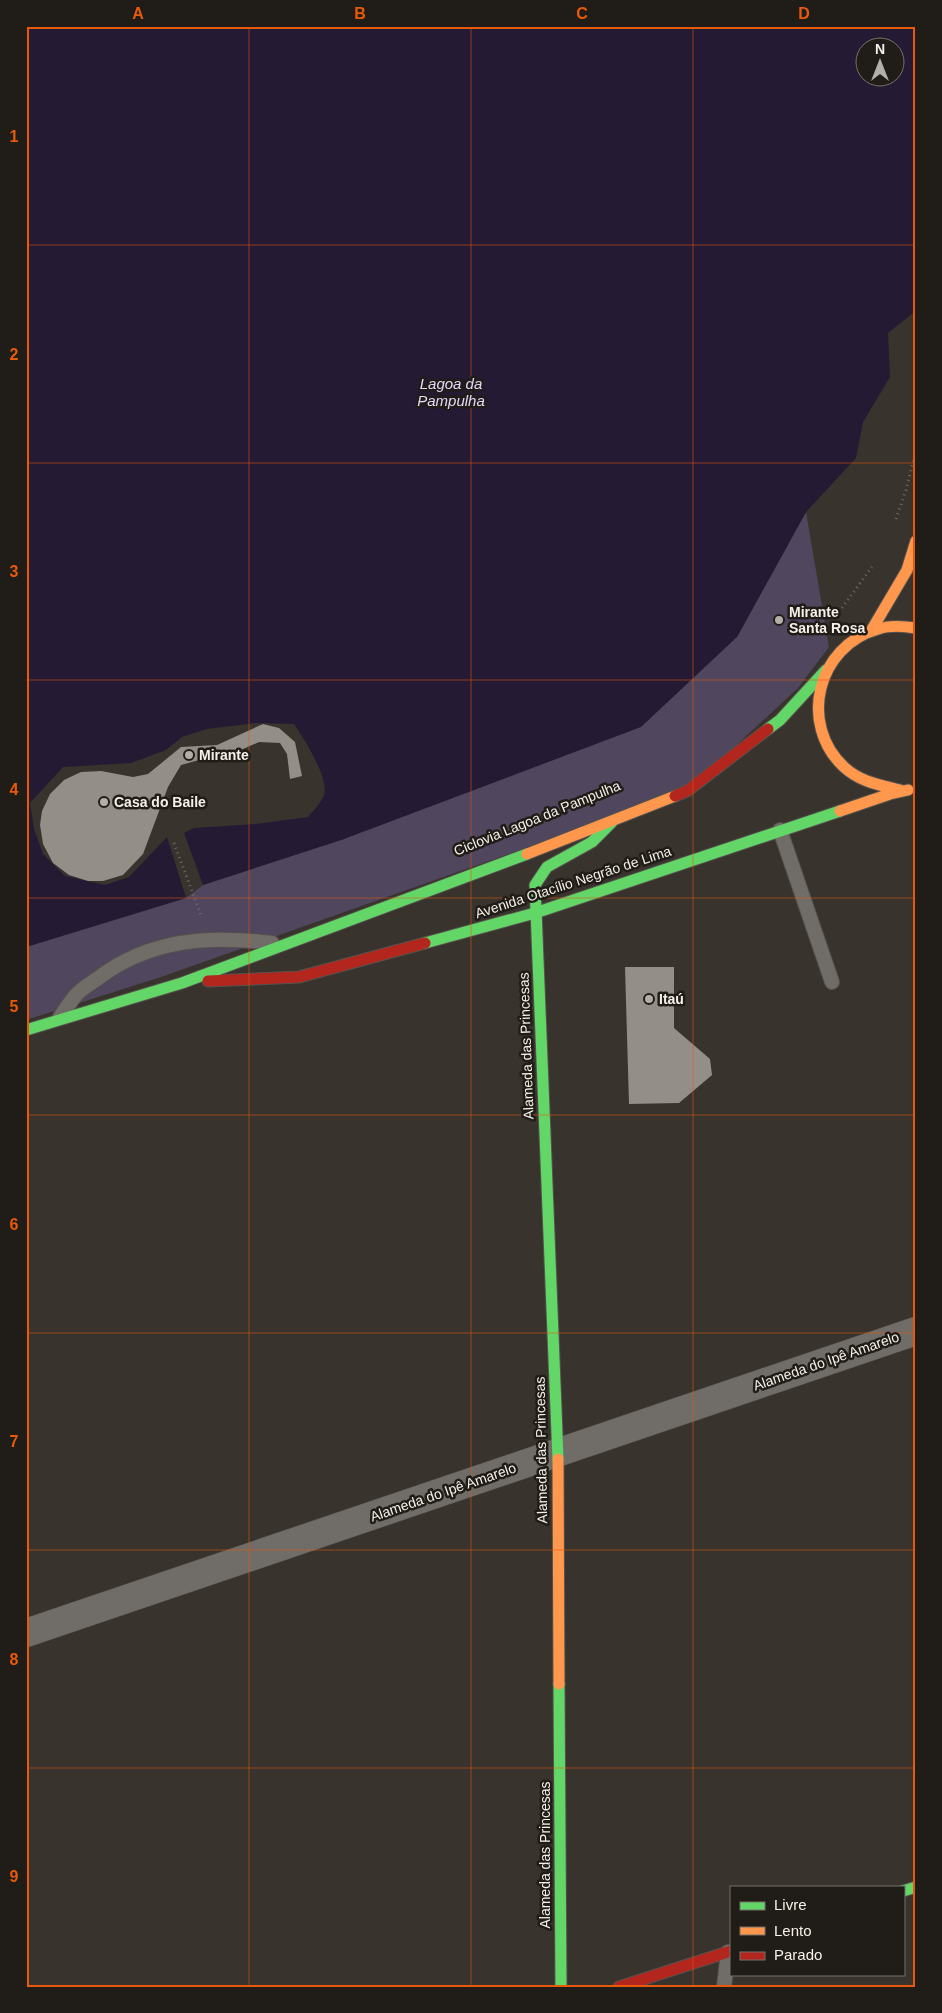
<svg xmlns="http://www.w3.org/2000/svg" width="942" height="2013" font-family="Helvetica,sans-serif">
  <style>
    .green { fill: #50465d }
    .water { fill: #251a33; fill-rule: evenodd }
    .building { fill: #938e88 }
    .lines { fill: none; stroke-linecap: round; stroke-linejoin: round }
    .lane-casing { stroke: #56524d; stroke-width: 16 }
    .street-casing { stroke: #56524d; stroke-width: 29 }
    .fast-casing { stroke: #56524d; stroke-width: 13 }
    .slow-casing { stroke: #56524d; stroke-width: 13 }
    .jam-casing { stroke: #56524d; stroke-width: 13 }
    .path { stroke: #6e6b67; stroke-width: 3; stroke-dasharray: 1 4; stroke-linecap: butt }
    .lane { stroke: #706c67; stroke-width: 14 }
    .street { stroke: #706c67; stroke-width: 28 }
    .fast { stroke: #63d668; stroke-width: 11 }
    .slow { stroke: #ff974d; stroke-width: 11 }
    .jam { stroke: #b3261e; stroke-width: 11 }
    .grid { fill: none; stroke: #e8590c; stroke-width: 1; stroke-opacity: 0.55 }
    .poi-dot { fill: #b3aea7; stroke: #201c17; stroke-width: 2 }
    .labels { text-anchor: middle; stroke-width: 5; stroke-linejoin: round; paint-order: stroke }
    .poi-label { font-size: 14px; font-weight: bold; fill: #f5f0e8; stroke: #201c17; text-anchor: start }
    .street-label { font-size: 14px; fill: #f5f0e8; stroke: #201c17 }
    .water-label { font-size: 15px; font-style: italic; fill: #e4d7fb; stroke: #201c17 }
    .neatline { fill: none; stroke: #e8590c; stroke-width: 2 }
    .grid-label { font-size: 16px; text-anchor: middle; font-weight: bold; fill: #e8590c }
  </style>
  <rect width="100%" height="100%" fill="#38332d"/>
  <!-- green -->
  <path class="green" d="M806 512 829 647 798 688 687 791 161 977 26 1020V947L186 898 203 885 344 839 737 637Z"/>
  <!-- water -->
  <path class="water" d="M26 26H916V292L913 313 888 333 890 377 863 422 856 458 806 512 737 637 641 727 344 839 203 885 184 833 194 828 256 824 308 817C313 811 322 802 324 795 329 777 304 739 294 724L256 723 207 729 182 737 166 750 131 763 63 767 30 803 34 829 43 854 65 876 105 885 129 877 167 837 186 898 26 947ZM864 48H894V78H864Z"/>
  <!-- building -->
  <g class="building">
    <path d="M263 724 279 728 295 742 302 776 290 779 287 754 280 743 259 742 216 761 199 760 181 765 168 787 143 854 123 875 103 881H88L69 875 53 863 43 844 40 825 42 811 50 794 64 780 81 772 101 771 133 777 148 774 181 747 217 745Z"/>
    <path d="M625 967H674V1028L710 1059 712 1075 679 1103 629 1104Z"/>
  </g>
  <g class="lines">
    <defs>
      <g id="lane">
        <path d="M780 830 832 982"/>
        <path d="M60 1017C65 1010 70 1002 76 995 81 989 90 984 97 979 149 939 209 935 272 943"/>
        <path d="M724 1987 728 1952"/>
      </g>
      <path id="street" d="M26 1633 916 1331"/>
      <g id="fast">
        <path d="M768 729 780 720 826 670"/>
        <path d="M425 943 535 913 840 811"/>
        <path d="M26 1030 182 983 527 854"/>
        <path d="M558 1459 535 885 547 867 592 842 612 822"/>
        <path d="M559 1684 561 1987"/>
        <path d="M903 1891 916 1887"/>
      </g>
      <g id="slow">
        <path d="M871 631 907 570 916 541"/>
        <path d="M900 790C880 785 860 782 844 767 798 724 817 646 878 629 890 625 903 626 916 628"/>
        <path d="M840 811 890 794 908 790"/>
        <path d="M527 854 675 796"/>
        <path d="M558 1459 559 1684"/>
      </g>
      <g id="jam">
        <path d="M675 796 687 791 768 729"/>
        <path d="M208 981 299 977 425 943"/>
        <path d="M619 1987 731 1951"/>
      </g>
    </defs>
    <!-- lane casing -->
    <use href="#lane" class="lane-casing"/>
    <!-- street casing -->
    <use href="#street" class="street-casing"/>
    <!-- fast casing -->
    <use href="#fast" class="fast-casing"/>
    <!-- slow casing -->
    <use href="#slow" class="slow-casing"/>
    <!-- jam casing -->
    <use href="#jam" class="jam-casing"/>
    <!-- path -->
    <g class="path">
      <path d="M896 519 906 490 916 450"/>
      <path d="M836 616 872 567"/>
      <path d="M174 843 202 918"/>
    </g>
    <!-- lane -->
    <use href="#lane" class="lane"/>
    <!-- street -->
    <use href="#street" class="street"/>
    <!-- fast -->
    <use href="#fast" class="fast"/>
    <!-- slow -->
    <use href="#slow" class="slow"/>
    <!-- jam -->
    <use href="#jam" class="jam"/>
  </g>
  <!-- grid -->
  <path class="grid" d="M249 26V1987M471 26V1987M693 26V1987M26 245H916M26 463H916M26 680H916M26 898H916M26 1115H916M26 1333H916M26 1550H916M26 1768H916"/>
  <!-- markers -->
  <g class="poi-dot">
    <circle cx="779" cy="620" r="5"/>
    <circle cx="189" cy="755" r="5"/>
    <circle cx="104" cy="802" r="5"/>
    <circle cx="649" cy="999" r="5"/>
  </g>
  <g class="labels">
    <!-- poi labels -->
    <g class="poi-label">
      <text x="789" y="617">Mirante<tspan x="789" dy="16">Santa Rosa</tspan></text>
      <text x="199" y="760">Mirante</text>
      <text x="114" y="807">Casa do Baile</text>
      <text x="659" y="1004">Itaú</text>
    </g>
    <!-- street labels -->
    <g class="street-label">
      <text transform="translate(537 818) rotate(-22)" y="5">Ciclovia Lagoa da Pampulha</text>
      <text transform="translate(573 882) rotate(-18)" y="5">Avenida Otacílio Negrão de Lima</text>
      <text transform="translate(526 1046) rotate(-92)" y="5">Alameda das Princesas</text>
      <text transform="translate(826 1361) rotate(-19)" y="5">Alameda do Ipê Amarelo</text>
      <text transform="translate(541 1450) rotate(-91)" y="5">Alameda das Princesas</text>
      <text transform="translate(443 1492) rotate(-19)" y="5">Alameda do Ipê Amarelo</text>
      <text transform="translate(545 1855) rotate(-90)" y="5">Alameda das Princesas</text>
    </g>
    <!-- water labels -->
    <g class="water-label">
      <text x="451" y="389">Lagoa da<tspan x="451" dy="17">Pampulha</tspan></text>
    </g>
  </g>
  <!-- border -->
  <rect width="942" height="2013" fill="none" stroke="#201c17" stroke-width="55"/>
  <!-- legend -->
  <rect x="730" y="1886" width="175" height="90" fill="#201c17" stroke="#75716b"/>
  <rect x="740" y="1902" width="25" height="8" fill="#63d668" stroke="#75716b"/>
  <text x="774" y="1910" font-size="15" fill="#f5f0e8">Livre</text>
  <rect x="740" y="1927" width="25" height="8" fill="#ff974d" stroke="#75716b"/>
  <text x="774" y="1936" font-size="15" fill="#f5f0e8">Lento</text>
  <rect x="740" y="1952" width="25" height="8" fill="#b3261e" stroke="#75716b"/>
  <text x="774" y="1960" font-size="15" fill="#f5f0e8">Parado</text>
  <!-- north arrow -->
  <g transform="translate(880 62)"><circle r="24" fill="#201c17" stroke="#75716b"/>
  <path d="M0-4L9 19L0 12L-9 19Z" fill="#b3aea7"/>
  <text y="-8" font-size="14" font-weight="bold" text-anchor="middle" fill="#f5f0e8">N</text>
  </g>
  <rect x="28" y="28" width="886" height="1958" class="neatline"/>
  <g class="grid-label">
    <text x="138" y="19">A</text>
    <text x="360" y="19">B</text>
    <text x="582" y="19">C</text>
    <text x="804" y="19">D</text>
    <text x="14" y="142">1</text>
    <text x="14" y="360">2</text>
    <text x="14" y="577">3</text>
    <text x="14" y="795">4</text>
    <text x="14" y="1012">5</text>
    <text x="14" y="1230">6</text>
    <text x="14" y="1447">7</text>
    <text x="14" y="1665">8</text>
    <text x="14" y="1882">9</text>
  </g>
</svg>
